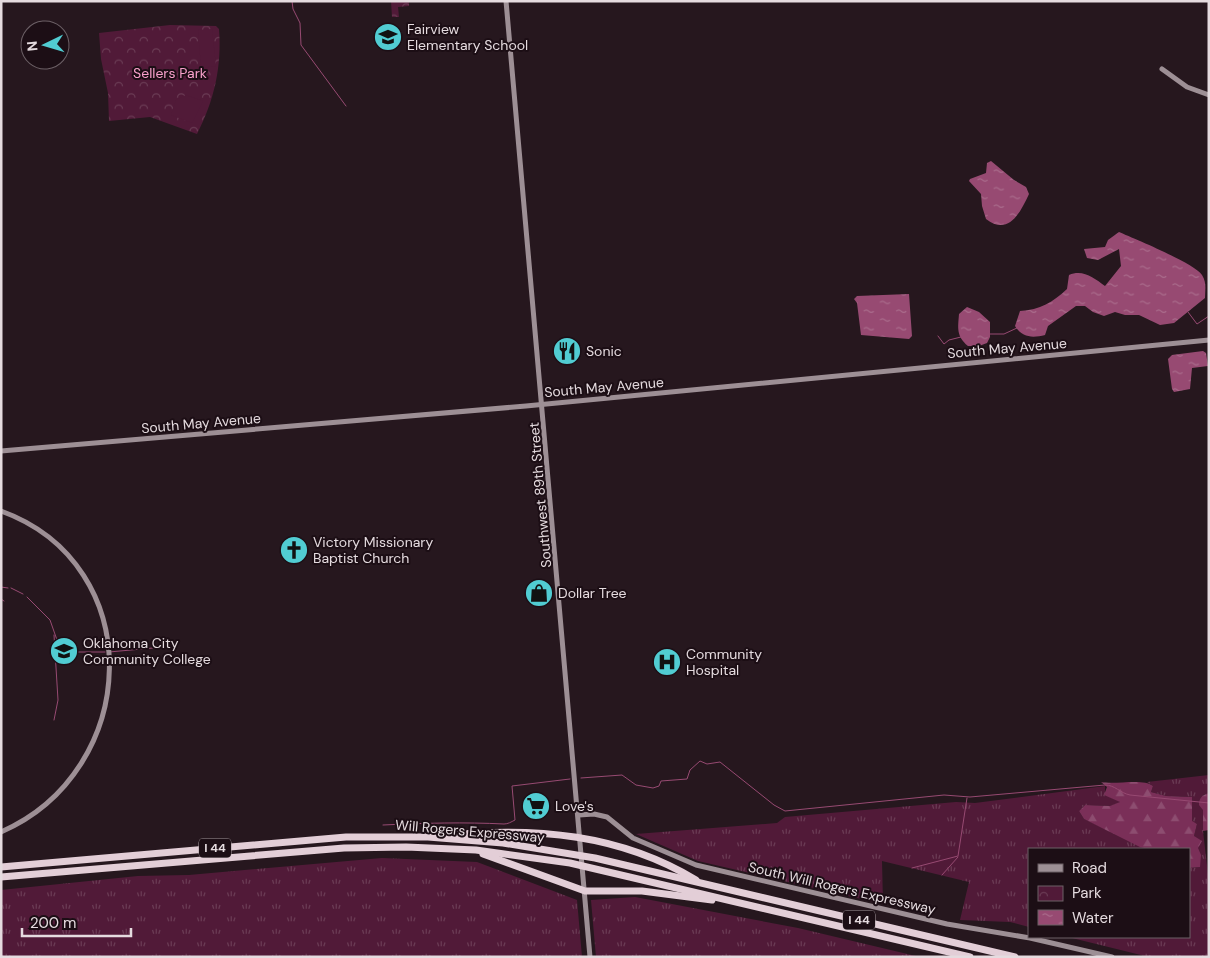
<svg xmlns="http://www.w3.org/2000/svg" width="1210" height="958" font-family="'DM Sans',sans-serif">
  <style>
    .grass { fill: url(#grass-tufts) }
    .forest { fill: url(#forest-firs) }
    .park { fill: url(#park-crowns) }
    .garden { fill: #511a38 }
    .water { fill: url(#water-ripples) }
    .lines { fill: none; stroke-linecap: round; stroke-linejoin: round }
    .stream { stroke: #974a72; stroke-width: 1 }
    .secondary { stroke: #9d8f95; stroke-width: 5 }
    .highway { stroke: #e3ced7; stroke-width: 7 }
    .labels { text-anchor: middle; stroke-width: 4; stroke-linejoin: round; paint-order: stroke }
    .shield { fill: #1c0e15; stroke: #a99ea2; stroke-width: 1 }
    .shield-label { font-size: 12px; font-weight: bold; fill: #e5dbdf }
    .poi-label { font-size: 14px; fill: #e5dbdf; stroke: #1c0e15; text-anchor: start }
    .park-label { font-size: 14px; fill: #f8a0cb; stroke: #1c0e15 }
    .street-label { font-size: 14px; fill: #e5dbdf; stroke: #1c0e15 }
  </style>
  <defs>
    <pattern id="grass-tufts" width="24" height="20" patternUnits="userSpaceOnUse" patternTransform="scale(1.25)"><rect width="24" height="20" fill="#511a38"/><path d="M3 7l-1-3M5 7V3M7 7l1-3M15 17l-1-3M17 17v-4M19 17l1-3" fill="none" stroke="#6a3b54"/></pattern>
    <pattern id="forest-firs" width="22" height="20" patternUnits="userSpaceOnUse" patternTransform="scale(1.25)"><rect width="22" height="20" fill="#7a2f58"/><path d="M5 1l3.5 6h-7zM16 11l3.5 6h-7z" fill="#8d4d70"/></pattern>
    <pattern id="park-crowns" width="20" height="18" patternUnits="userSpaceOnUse" patternTransform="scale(1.25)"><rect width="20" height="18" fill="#511a38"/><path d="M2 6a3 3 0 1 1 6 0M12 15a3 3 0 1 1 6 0" fill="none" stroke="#6a3b54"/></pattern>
    <pattern id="water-ripples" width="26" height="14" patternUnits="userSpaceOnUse" patternTransform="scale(1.25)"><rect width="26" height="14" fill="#974a72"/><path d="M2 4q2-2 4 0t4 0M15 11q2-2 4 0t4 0" fill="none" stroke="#aa6c8c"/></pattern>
  </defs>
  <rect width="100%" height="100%" fill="#26171e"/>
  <!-- grass -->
  <g class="grass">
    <path d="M1209 775V793L1203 795V831L1209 883V957H1149L1068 937H1189V868L1200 867 1194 836 1197 824 1192 822V797L1166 796 1151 792 1153 786 1147 782Z"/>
    <path d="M1105 786V795L1121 802 1111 806 1085 805 1079 811 1084 819 1149 849H1029V927L1010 922 960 920 969 882 882 861 883 904 698 861 636 834 777 823 785 817 956 802 975 803Z"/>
    <path d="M382 858 477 862 577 900 582 957H1V890L138 876 189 875Z"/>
    <path d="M635 897 798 928 920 957H596L591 900Z"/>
  </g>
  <!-- forest -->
  <g class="forest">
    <path d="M1101 782C1116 785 1143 778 1153 786L1151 792 1166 796 1192 797V821L1197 824 1194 836 1202 841 1198 848 1201 855 1200 867 1189 868V849H1149L1140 847 1084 819 1079 811 1085 805 1110 806 1120 802 1104 795 1107 787Z"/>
    <path d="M1209 793V830L1203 831V810L1199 805C1199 798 1202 795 1209 793Z"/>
  </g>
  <!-- park -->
  <g class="park">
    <path d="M391 1H409V6L398 7 399 17H392Z"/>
    <path d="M170 25 216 26 219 29C222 67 214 101 197 134L150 117 109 121 108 93 101 59 99 33Z"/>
  </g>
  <!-- garden -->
  <g class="garden">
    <path d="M212 29 216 66 201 68 198 30Z"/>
    <path d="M186 95 203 101 192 123 171 115 176 100Z"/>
  </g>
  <!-- water -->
  <g class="water">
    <path d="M991 161 1014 180 1026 187 1029 194C1021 211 1009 237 986 219L982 206 981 194 969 181 970 179 986 173 987 163Z"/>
    <path d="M1119 232C1135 239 1194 263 1202 275 1207 283 1205 290 1205 298L1174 323 1160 325 1139 315H1125L1115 312 1104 316 1093 312 1085 306H1076L1048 326 1045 335C1033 338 1022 338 1015 326L1020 311C1040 310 1053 302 1067 289L1069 275C1083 269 1094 278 1105 286L1121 266 1119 249 1098 260 1087 258 1084 249 1105 247 1108 240Z"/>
    <path d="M909 294 912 336 909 339 861 335 857 303 854 299 857 296Z"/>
    <path d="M967 307 979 312 990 322V337L987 343 979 346H968C956 336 958 328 959 314Z"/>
    <path d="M1203 351 1206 353 1208 366 1192 368 1190 389 1174 392 1172 389 1168 359 1172 355Z"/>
  </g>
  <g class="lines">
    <!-- stream -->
    <g class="stream">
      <path d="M292 1 293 9 300 23 301 45 346 106"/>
      <path d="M1188 312 1197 324 1209 316"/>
      <path d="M990 334H1004L1017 328"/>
      <path d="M938 336 944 344 949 340 961 337"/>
      <path d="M1 587 8 588"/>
      <path d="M11 588 23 594"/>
      <path d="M27 597 50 620 57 640 62 647 75 652H105"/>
      <path d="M1 599 4 601"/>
      <path d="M54 635 58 700 54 720"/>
      <path d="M109 652 153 648"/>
      <path d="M581 778 622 775 636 785 653 788 659 786 661 781 687 779 690 770 700 761 707 764 720 762 774 805 785 811 944 795 970 797 1105 785C1115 785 1120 793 1130 795L1209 803"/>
      <path d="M383 825C424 823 465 822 504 824 508 824 511 822 515 820L512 786 570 779"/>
      <path d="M912 868 958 856 967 798"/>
      <path d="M942 875 958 857"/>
      <path d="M1065 957H1072"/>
    </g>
    <!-- secondary -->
    <g class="secondary">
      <path d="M506 1 590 957"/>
      <path d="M1162 69 1187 87 1209 95"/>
      <path d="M1 451 526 406 1209 340"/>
      <path d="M1 511C150 565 141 771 1 832"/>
      <path d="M579 815 594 814 607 817 633 838 696 865 947 924 1030 938 1112 957"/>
    </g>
    <!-- highway -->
    <g class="highway">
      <path d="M449 835C536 827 620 834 696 880"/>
      <path d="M483 854 585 891H642L712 900"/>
      <path d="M1 867 346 837H428L503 843 595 858 1015 957"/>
      <path d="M1 877 344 848 406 847 476 850 570 863 970 957"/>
    </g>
  </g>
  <!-- icons -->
  <defs>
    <symbol id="school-disc" viewBox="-11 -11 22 22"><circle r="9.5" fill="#51ccd2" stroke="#1c0e15"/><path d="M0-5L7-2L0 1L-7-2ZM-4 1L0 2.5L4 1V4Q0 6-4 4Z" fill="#111"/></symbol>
    <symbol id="restaurant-disc" viewBox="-11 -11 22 22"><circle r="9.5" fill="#51ccd2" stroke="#1c0e15"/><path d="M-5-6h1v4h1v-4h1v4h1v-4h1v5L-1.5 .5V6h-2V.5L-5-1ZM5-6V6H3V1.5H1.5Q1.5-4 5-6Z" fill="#111"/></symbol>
    <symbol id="church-disc" viewBox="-11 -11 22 22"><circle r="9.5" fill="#51ccd2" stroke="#1c0e15"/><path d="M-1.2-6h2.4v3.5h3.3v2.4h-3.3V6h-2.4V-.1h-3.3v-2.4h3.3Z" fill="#111"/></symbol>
    <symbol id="shop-disc" viewBox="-11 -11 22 22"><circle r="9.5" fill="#51ccd2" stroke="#1c0e15"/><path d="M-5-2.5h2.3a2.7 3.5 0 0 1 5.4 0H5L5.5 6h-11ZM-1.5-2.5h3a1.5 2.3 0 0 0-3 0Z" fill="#111"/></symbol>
    <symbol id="university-disc" viewBox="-11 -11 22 22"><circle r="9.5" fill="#51ccd2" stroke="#1c0e15"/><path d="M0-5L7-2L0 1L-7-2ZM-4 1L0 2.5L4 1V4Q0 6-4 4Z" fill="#111"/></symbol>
    <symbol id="hospital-disc" viewBox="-11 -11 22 22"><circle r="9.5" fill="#51ccd2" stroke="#1c0e15"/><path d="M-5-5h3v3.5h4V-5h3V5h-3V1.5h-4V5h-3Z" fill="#111"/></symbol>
    <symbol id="supermarket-disc" viewBox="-11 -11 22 22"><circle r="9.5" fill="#51ccd2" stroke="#1c0e15"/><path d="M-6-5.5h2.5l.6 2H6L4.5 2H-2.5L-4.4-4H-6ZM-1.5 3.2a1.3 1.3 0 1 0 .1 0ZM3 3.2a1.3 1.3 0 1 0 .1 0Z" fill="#111"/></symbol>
  </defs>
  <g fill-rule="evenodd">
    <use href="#school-disc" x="372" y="21" width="32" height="32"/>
    <use href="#restaurant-disc" x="551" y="335" width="32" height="32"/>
    <use href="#church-disc" x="278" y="534" width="32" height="32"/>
    <use href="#shop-disc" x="523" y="577" width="32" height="32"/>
    <use href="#university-disc" x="48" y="635" width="32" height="32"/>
    <use href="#hospital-disc" x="651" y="646" width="32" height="32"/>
    <use href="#supermarket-disc" x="520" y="790" width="32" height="32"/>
  </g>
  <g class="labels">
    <!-- shield labels -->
    <g class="shield">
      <rect x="199" y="838.5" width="32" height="19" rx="4"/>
      <rect x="843" y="910.5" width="32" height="19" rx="4"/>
    </g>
    <g class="shield-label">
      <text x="215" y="852">I 44</text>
      <text x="859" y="924">I 44</text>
    </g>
    <!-- poi labels -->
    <g class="poi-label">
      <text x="407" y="34">Fairview<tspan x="407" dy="16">Elementary School</tspan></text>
      <text x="586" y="356">Sonic</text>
      <text x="313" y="547">Victory Missionary<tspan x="313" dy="16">Baptist Church</tspan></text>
      <text x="558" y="598">Dollar Tree</text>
      <text x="83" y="648">Oklahoma City<tspan x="83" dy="16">Community College</tspan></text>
      <text x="686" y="659">Community<tspan x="686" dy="16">Hospital</tspan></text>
      <text x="555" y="811">Love's</text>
    </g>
    <!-- park labels -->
    <g class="park-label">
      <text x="170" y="78">Sellers Park</text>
    </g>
    <!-- street labels -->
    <g class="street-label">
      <text transform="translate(1007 348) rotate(-5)" y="5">South May Avenue</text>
      <text transform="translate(604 387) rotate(-5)" y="5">South May Avenue</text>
      <text transform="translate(201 423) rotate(-5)" y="5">South May Avenue</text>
      <text transform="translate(540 495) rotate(-95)" y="5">Southwest 89th Street</text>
      <text transform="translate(470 831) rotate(5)" y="5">Will Rogers Expressway</text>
      <text transform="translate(842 888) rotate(13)" y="5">South Will Rogers Expressway</text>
    </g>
  </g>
  <!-- border -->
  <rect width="1210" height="958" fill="none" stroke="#e5dbdf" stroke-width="5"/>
  <!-- legend -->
  <rect x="1028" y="848" width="162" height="90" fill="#1c0e15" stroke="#6c6066"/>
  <rect x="1038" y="864" width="25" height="8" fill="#9d8f95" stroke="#6c6066"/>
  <text x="1072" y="873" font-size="15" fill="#e5dbdf">Road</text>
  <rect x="1038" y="886" width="25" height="15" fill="url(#park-crowns)" stroke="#6c6066"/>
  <text x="1072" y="898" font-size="15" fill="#e5dbdf">Park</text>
  <rect x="1038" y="910" width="25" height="15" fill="url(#water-ripples)" stroke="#6c6066"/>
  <text x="1072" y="923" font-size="15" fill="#e5dbdf">Water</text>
  <!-- north arrow -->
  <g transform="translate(45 45) rotate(265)"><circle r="24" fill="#1c0e15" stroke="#6c6066"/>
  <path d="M0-4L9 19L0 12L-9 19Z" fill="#51ccd2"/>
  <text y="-8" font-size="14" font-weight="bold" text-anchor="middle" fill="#e5dbdf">N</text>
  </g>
  <!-- scale -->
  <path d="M22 928v8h109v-8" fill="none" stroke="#e5dbdf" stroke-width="2.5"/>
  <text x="30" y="928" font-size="15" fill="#e5dbdf" stroke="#1c0e15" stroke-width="4" paint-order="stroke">200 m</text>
</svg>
